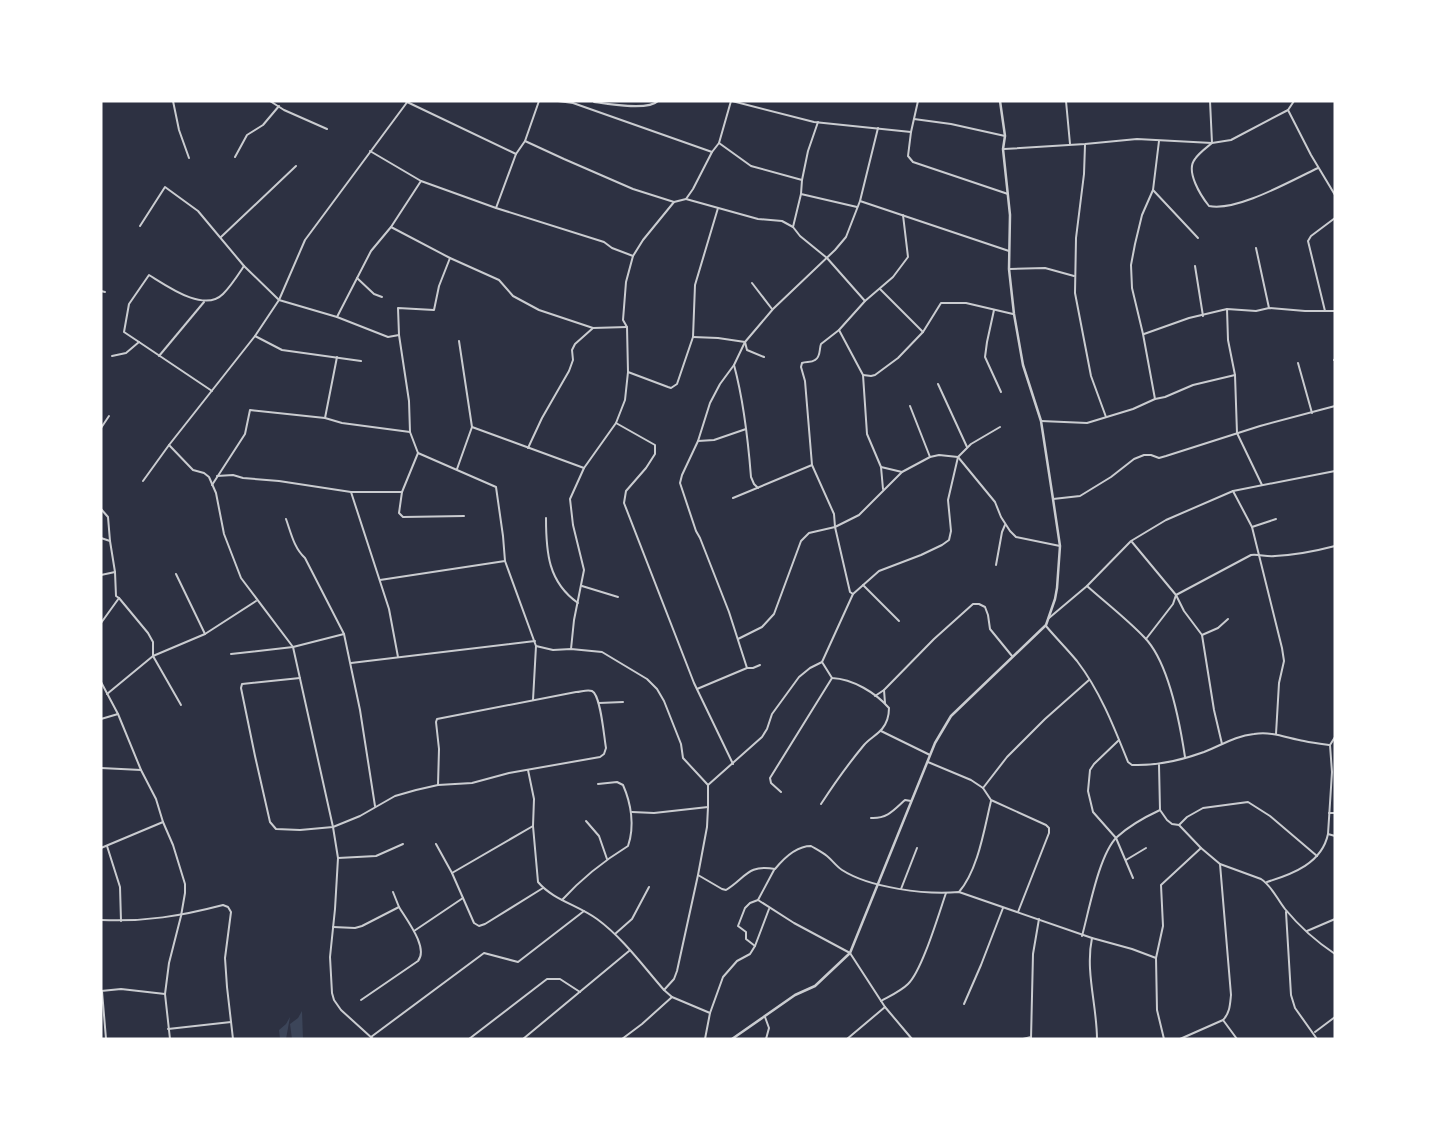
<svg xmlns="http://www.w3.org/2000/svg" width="1436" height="1140" font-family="Inter,sans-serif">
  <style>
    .green { fill: #3c4559 }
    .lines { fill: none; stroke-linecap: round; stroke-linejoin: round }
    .minor { stroke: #caccd0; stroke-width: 2 }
    .tertiary { stroke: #caccd0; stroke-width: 2.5 }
  </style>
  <rect width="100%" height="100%" fill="#2d3142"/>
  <!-- green -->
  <g class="green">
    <path d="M302 1011 303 1039H292L290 1024 298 1018Z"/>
    <path d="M290 1017 286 1039H280L279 1030 286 1024Z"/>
  </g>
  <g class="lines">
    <!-- minor -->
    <g class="minor">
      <path d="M173 101 179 130 189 158"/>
      <path d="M270 101 284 110 327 129"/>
      <path d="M405 101 516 154"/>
      <path d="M558 101 573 103 712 152"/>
      <path d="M732 101 814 122 911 132"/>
      <path d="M918 101 911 132 908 156 913 162 1008 194"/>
      <path d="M1066 101 1070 144"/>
      <path d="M1210 101 1212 143C1206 148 1199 153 1195 159 1185 171 1201 196 1209 206 1237 212 1292 180 1318 168"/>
      <path d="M594 102C608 104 648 111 658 101"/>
      <path d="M1288 110 1311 155 1335 195"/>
      <path d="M914 119 951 124 1005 136"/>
      <path d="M525 141 564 159 633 189 674 202"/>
      <path d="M719 143 751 166 802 180"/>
      <path d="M1085 145 1084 174 1076 238 1075 293 1091 376 1106 417"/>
      <path d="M1004 149 1085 144 1137 139 1212 143 1231 140 1288 110 1294 101"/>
      <path d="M370 151 421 181 496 208 604 242 612 248 633 256"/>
      <path d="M235 157 247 135 263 125 279 106"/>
      <path d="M1153 190 1198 238"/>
      <path d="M801 194 857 207"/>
      <path d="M686 199 758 219 782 221 793 227 800 236 827 258 865 301"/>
      <path d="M860 201 1009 251"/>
      <path d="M496 208 516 154 525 141 539 101"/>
      <path d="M140 226 165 187 198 211 244 266"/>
      <path d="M391 227 450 258 499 280 513 296 539 310 593 328 627 327"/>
      <path d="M793 227 801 194 802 180 808 151 818 122"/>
      <path d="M221 237 296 166"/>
      <path d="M1256 248 1269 308"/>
      <path d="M1195 266 1203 316"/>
      <path d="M1010 269 1045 268 1074 276"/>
      <path d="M357 278 374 294 382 297"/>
      <path d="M752 283 772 309"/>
      <path d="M880 289 923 332"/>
      <path d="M101 291 105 292"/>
      <path d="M1227 309 1228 340 1235 375 1237 433 1262 485"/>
      <path d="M994 310 987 342 985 357 1001 392"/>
      <path d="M1325 311 1308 241 1311 236 1335 218"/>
      <path d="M337 317 371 251 391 227 421 181"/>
      <path d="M839 330 863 375 867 434 881 467 883 489"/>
      <path d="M1144 334 1189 318 1227 309 1256 311 1269 308 1305 311H1335"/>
      <path d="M399 335 398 308 434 310 439 286 450 258"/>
      <path d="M255 336 282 350 361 361"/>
      <path d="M693 337 718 338 745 342 747 350 764 357"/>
      <path d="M139 342 124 332 129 304 149 275C167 286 204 313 223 294 231 286 238 275 244 266L279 300 337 317 388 337 399 335 409 401 410 432 418 453 496 487 503 536 505 561 536 646 553 650 571 649 602 652 647 679 657 689 664 701 681 744 683 758 708 785V807L707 827 698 875 677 971 674 979 664 990 672 997 710 1013 705 1039"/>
      <path d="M112 356 126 353 139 342 212 391"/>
      <path d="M159 356 204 302"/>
      <path d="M1334 360 1335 359"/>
      <path d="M1298 363 1312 413"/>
      <path d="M734 365C744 402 748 439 751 477L754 484 758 488"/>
      <path d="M628 372 668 387 671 388 677 384 693 337 695 285 718 208"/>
      <path d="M863 375 871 376 875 375 898 358 923 332 941 303H966L1013 314"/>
      <path d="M938 384 967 447"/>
      <path d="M1155 399 1143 334 1132 288 1131 265 1135 244 1142 215 1153 190 1159 141"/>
      <path d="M910 406 930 457"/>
      <path d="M325 418 337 357"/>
      <path d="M1041 421 1087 423 1133 409 1155 399 1165 397 1193 385 1235 375"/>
      <path d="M616 423 655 445V454L646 468 626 491 624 503 694 683 733 764"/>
      <path d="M472 427 584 468"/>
      <path d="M101 428 109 416"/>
      <path d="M698 441 714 440 746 429"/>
      <path d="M169 445 193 470 204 473 209 477 216 493 224 534 241 578 293 647 333 827 338 858 335 909 330 957 332 993 334 1000 341 1010 373 1039"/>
      <path d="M528 448 542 418 569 371 573 360 572 350 575 344 593 328"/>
      <path d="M881 467 902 472"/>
      <path d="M457 469 472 427 459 341"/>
      <path d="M217 476 233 475 243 478 279 481 351 492H402L418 453"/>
      <path d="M143 481 169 445 255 336 279 300 305 240 408 101"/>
      <path d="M212 485 245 434 250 410 325 418 342 423 410 432"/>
      <path d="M1233 491 1252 527 1282 648 1284 661 1279 683 1276 734"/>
      <path d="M351 492 389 609 398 657"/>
      <path d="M402 492 399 513 403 517 464 516"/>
      <path d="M733 498 812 465"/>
      <path d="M1053 499 1080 496 1111 477 1134 459 1144 455H1151L1159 458 1166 456 1260 426 1335 406"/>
      <path d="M101 509 108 517 110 541 115 572 116 596 119 598 101 623"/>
      <path d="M546 518C546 552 548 582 578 603"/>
      <path d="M286 519C291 533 294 548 305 558L344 634 360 710 375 806"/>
      <path d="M1252 527 1276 519"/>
      <path d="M101 538 110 541"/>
      <path d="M1132 542 1176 595 1184 611 1202 635 1214 710 1222 744"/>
      <path d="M996 565 1002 532 1005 525"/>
      <path d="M176 574 205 634"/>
      <path d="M101 575 115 572"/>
      <path d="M380 580 505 561"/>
      <path d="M863 585 899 621"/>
      <path d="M582 586 618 597"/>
      <path d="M1087 586C1106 603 1127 619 1145 638 1169 663 1180 724 1185 757"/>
      <path d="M1335 586V594"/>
      <path d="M853 594 850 592 835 527 834 514 812 465 805 381 801 367 802 363C806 361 811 363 815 360 821 357 819 349 821 344L839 330 865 301 893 277 908 257 903 215"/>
      <path d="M119 598 148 633 153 642V656L181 705"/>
      <path d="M1049 618 1087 586 1131 541 1166 520 1233 491 1335 471"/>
      <path d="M1046 626C1056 638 1067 649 1077 661 1100 691 1114 727 1128 762L1132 765C1156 766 1182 760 1204 752 1222 745 1235 736 1254 734 1272 731 1287 738 1304 741 1313 743 1322 744 1330 745"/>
      <path d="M1202 635 1218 628 1228 619"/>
      <path d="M738 639 762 627 774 614 801 541 809 533 835 527 859 515 902 472 930 457 939 455 958 457 995 502 1001 517 1010 531 1016 537 1060 546"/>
      <path d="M1146 639 1173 604 1176 595 1251 555C1259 554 1266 557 1275 556 1294 555 1316 551 1335 546"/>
      <path d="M571 649 574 620 584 570 573 525 570 499 584 468 616 423 625 400 628 372 627 327 623 320 626 282 633 256 643 240 674 202 686 199 693 189 712 152 719 143 731 101"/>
      <path d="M231 654 293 647 344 634"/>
      <path d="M351 663 535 641"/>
      <path d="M747 668 729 612 700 538 696 531 680 483 682 475 698 441 710 403 720 384 734 365 745 342 773 309 835 250 846 237 860 201 878 128"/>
      <path d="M300 678 242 684 241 688 255 756 270 822 276 829 300 830 333 827 360 816 395 796 416 790 438 785 472 783 509 773 600 757 604 754 606 748C604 738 601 695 592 691 587 689 581 692 576 692L437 719 436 722 439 749 438 785"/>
      <path d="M101 682 118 714 141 770 156 799 163 822 173 845 185 884V893L181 916 169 963 165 994 170 1039"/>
      <path d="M697 689 747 668H753L760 665"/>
      <path d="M884 690 885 703"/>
      <path d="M107 694 153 656 205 634 256 601"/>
      <path d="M875 696 884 690 934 639 973 604H979L985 607 988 615 990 629 1012 656"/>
      <path d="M533 700 536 646"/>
      <path d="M599 703 623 702"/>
      <path d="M101 719 118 714"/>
      <path d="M881 731 930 755"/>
      <path d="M1119 740 1094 764 1090 770 1088 791 1093 812 1116 838 1133 878"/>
      <path d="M928 762 971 780 983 788 991 800 1046 825 1049 828V833L1018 912"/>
      <path d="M1159 765 1160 810 1167 820 1172 824 1179 825 1201 848 1220 864 1261 879C1272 886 1277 899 1285 909 1299 926 1317 942 1335 954"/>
      <path d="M101 768 141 770"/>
      <path d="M528 770 534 799 533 826 538 882C553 900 578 905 597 919 623 938 643 966 664 990"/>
      <path d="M708 785 762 737 767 729 772 714 799 677 810 668 822 662 853 594 879 571 921 555 942 545 949 540 951 531 948 500 958 457 971 444 1000 427"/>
      <path d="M983 788 1007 757 1045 719 1089 680"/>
      <path d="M781 792 771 783 770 778 832 678"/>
      <path d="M821 804C834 784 849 763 864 745 869 739 877 735 882 729 887 723 889 716 889 708 876 693 853 679 832 678L822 662"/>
      <path d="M632 812 654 813 708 807"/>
      <path d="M1329 813H1335"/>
      <path d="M871 818C887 819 894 810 905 800L911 801"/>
      <path d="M586 821 599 836 607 859"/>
      <path d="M1179 825 1187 817 1203 808 1248 802 1270 816 1317 856"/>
      <path d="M1328 834 1335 836"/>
      <path d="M436 844 452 873 474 923 479 926 485 924 543 888"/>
      <path d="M107 846 120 887 121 921"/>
      <path d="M101 848 163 822"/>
      <path d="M338 858 376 856 403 844"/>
      <path d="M1126 860 1146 848"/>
      <path d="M452 873 533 826"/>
      <path d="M698 875 722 889 726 890C746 878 747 864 775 869 784 858 796 846 811 846 816 849 822 852 827 856 832 860 836 866 842 870 870 888 926 895 959 892L1092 938C1085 971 1097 1006 1097 1039"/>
      <path d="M1267 882C1293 874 1322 863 1328 834L1332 772 1330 745 1335 737"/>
      <path d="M901 889 917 848"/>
      <path d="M959 892C978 870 984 830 991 801"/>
      <path d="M562 900C583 877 602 862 628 846 635 826 631 803 623 785L617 782 598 784"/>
      <path d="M758 900 794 923 850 953 885 1007 912 1039"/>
      <path d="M1286 912 1291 995 1295 1008 1317 1039"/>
      <path d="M101 920C145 922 181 916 223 905L228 907 231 912 225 958 227 987 233 1039"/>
      <path d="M333 927 355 928 362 926 399 907"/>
      <path d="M414 931 463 898"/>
      <path d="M1307 931 1335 919"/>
      <path d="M615 934 632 919 649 887"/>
      <path d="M1082 936C1089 911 1099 854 1117 837 1130 825 1145 817 1160 810"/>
      <path d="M1092 938 1132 949 1156 958"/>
      <path d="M755 946 746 939V932L738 926 745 908 750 903 758 900 774 870"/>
      <path d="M101 991 121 989 165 994"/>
      <path d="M102 991 106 1039"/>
      <path d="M361 1000 418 961C429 948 406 919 399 907 397 902 395 897 393 892"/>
      <path d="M881 1001C890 996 901 991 908 984 922 971 939 913 946 893"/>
      <path d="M964 1004 981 965 1003 908"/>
      <path d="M710 1013 723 977 737 961 750 954 755 946 769 909"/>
      <path d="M765 1017 769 1028 766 1039"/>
      <path d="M1223 1020 1237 1039"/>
      <path d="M168 1029 231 1022"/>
      <path d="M1315 1032 1335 1017"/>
      <path d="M371 1037 484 953 518 962 584 911"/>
      <path d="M469 1039 547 979H560L580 992"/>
      <path d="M523 1039 629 951"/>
      <path d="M622 1039 642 1024 672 997"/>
      <path d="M847 1039 885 1007"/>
      <path d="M1023 1039 1031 1037"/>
      <path d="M1031 1039 1033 954 1039 919"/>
      <path d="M1164 1039 1157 1010 1156 958 1163 926 1161 885 1201 848"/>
      <path d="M1180 1039 1223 1020C1230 1013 1230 1004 1231 995L1220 864"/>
    </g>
    <!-- tertiary -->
    <path class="tertiary" d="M732 1039 795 995 815 986 850 953 935 743 951 716 1046 625 1055 599 1057 588 1060 546 1053 499 1041 421 1023 365 1014 314 1009 269 1010 215 1003 149 1005 136 1000 101"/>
  </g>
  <!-- border -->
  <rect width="1436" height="1140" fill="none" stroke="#ffffff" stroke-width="205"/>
</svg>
